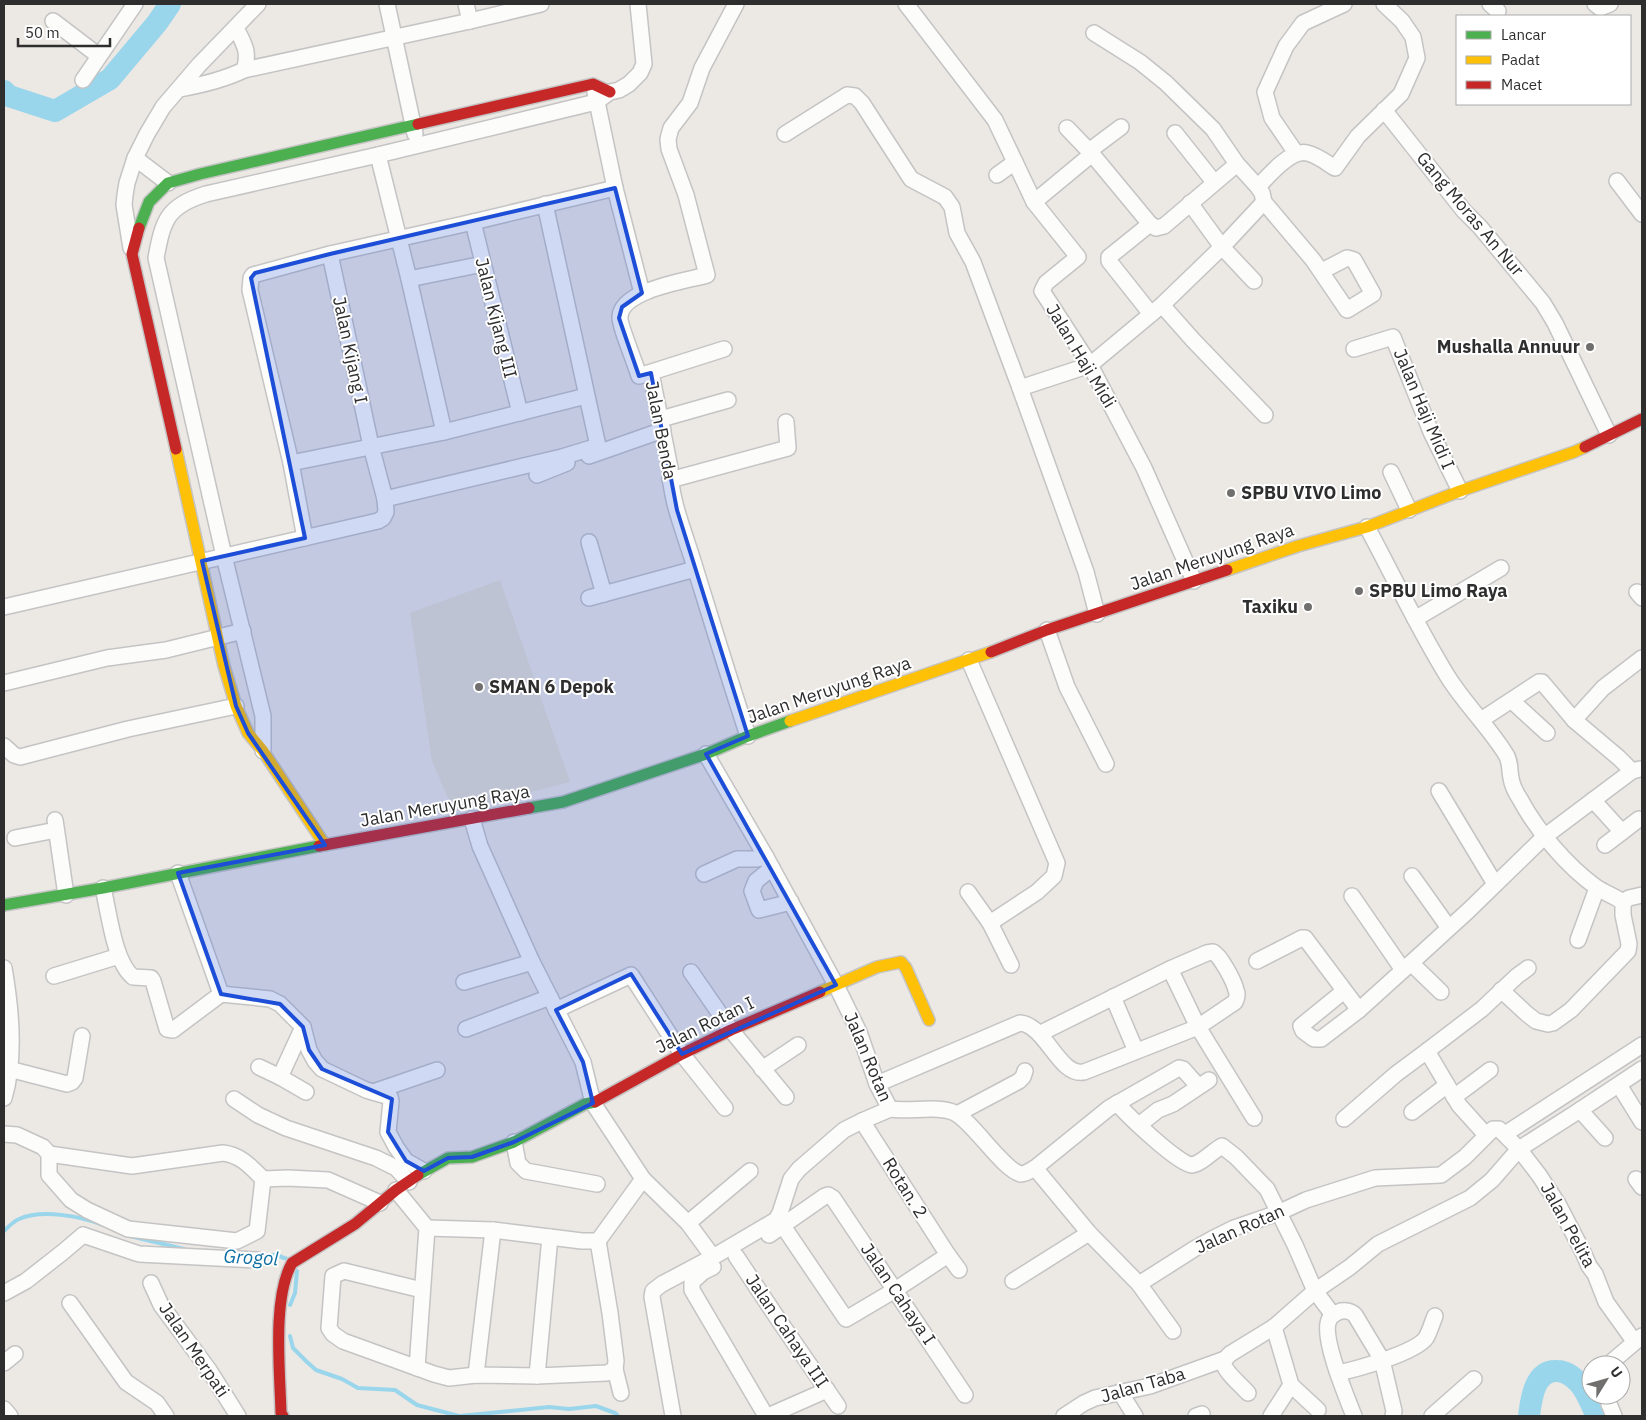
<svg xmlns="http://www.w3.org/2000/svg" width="1646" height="1420" font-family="'IBM Plex Sans',sans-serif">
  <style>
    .education { fill: #e6e0d3 }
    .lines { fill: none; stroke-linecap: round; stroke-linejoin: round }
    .stream { stroke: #99d6ec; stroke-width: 4 }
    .river { stroke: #99d6ec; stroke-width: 22 }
    .street-casing { stroke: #c5c4c5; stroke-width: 18 }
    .fast-casing { stroke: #c5c4c5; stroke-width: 14 }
    .slow-casing { stroke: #c5c4c5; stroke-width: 14 }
    .jam-casing { stroke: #c5c4c5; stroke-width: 14 }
    .street { stroke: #fcfcfb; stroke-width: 15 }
    .fast { stroke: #4caf50; stroke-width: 11 }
    .slow { stroke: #ffc107; stroke-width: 11 }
    .jam { stroke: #c62828; stroke-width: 11 }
    .marked { fill: #1d4ed8; fill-opacity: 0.2; stroke: #1d4ed8; stroke-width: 4; stroke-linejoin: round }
    .poi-dot { fill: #706f6e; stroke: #fff; stroke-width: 2 }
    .labels { text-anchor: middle; stroke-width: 4; stroke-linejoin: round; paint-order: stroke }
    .street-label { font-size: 18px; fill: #2e2e2e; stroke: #fff }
    .poi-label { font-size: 18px; font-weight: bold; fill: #2e2e2e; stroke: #fff; text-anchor: start }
    .water-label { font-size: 19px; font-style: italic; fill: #0d6fa3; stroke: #fff }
  </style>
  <rect width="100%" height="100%" fill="#ece8e4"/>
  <!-- education -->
  <path class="education" d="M500 580 570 782 454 812 432 761 410 613Z"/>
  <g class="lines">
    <!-- stream -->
    <g class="stream">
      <path d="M4 1231C8 1227 14 1221 19 1219 42 1209 80 1216 103 1225"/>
      <path d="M130 1236 184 1249"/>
      <path d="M260 1255H276L287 1259"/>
      <path d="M290 1305 295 1293 297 1271"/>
      <path d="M290 1336 293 1348 307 1362 316 1370 342 1379 358 1388 395 1390 417 1405 459 1416"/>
      <path d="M460 1416 549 1407 569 1409 596 1406 615 1413 618 1416"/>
    </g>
    <!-- river -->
    <g class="river">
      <path d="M4 91 9 96 55 111 110 79 157 23 170 4"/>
      <path d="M1529 1416C1531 1400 1534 1370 1557 1371 1566 1371 1572 1376 1578 1382 1587 1391 1591 1405 1597 1416"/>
    </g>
    <defs>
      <g id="street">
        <path d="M387 4 415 134"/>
        <path d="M466 4 470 21"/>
        <path d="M906 4 995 120 1034 202 1078 257 1046 283 1042 291 1090 365 1144 468 1194 581"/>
        <path d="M1490 4 1498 11"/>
        <path d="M1595 4 1600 8 1610 4"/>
        <path d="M53 21 99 56"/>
        <path d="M236 28C244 44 250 52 244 70"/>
        <path d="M1094 33 1140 62 1166 83 1213 129 1237 164 1258 187"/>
        <path d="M83 80 135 4"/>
        <path d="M179 89C202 85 223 80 244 70L470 21 541 4"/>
        <path d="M595 92 615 188 642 293"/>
        <path d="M1384 110 1464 211 1480 227 1543 303 1555 323 1609 435"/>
        <path d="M1067 128 1092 154 1150 224 1156 228 1164 226 1237 164"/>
        <path d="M1175 133 1214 182"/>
        <path d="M785 134 847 95 855 96 862 103 911 179 945 197 952 207 957 233 973 262 1020 388 1086 572 1097 614"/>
        <path d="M1089 151 1121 127"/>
        <path d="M1296 153 1272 118 1265 92 1286 46 1303 23 1344 4"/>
        <path d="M378 155 409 279 444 432"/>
        <path d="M135 158 168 183"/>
        <path d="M997 175 1015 162"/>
        <path d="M1617 181 1642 214"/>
        <path d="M1034 202 1092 154"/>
        <path d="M1190 203 1222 247 1254 281"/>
        <path d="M473 222 520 413"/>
        <path d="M1150 224 1109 257V261L1151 314"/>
        <path d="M131 248 124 205 125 195 127 183 135 158 147 134 163 107 199 65 258 4"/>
        <path d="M1322 271 1347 258 1354 260 1373 294 1347 310 1313 260 1264 202 1262 193 1258 187C1268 176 1291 149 1307 153 1317 155 1327 163 1335 168L1358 136 1401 94 1417 58 1413 37 1402 21 1384 4"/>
        <path d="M409 279 483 264"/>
        <path d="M1162 305 1193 340 1265 415"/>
        <path d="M724 349 639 376C636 365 619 324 620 317 621 290 686 281 707 275L686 195 669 149 668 139 671 128 690 103 702 68 736 4"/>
        <path d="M1354 349 1393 337 1431 432 1460 491"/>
        <path d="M651 373 670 468C670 499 684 531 693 561 711 619 729 678 748 736"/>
        <path d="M1020 388 1090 365 1162 305 1222 247 1264 202"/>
        <path d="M661 419 728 400"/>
        <path d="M589 456 663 430"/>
        <path d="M291 463 444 432 586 396"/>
        <path d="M1391 472 1409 510"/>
        <path d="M537 475 567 463"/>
        <path d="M670 480 788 448 786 422"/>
        <path d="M385 499 562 457 598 446 545 204"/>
        <path d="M1367 527C1394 577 1418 629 1448 677 1465 704 1488 726 1505 753 1511 761 1509 769 1511 778 1512 785 1516 793 1520 799 1537 831 1567 866 1596 887 1605 893 1614 896 1623 902L1629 898 1642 895"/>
        <path d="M305 538 291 463 250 290 251 278 253 275 330 254 473 222 615 188"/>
        <path d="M589 542 604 594"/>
        <path d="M1637 592 1642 598"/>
        <path d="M589 598 695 569"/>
        <path d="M4 607 378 521 383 518 386 512 385 499 371 446 330 254"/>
        <path d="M1415 619 1501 568"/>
        <path d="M1047 630 1067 687 1106 764"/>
        <path d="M969 660 1057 863 1054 876 1037 892 990 923 1011 965"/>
        <path d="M4 683 107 658 166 650 243 631"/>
        <path d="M1512 701 1547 733"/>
        <path d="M1481 720 1539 682H1542L1574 720 1619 758 1632 771 1640 769"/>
        <path d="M1574 720 1603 688 1642 658"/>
        <path d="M4 746 14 755 20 757 128 729 236 706"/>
        <path d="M263 751V716L224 556 156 258C163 220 167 206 206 194L378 155 596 102 610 92 619 90 629 84 640 73 644 64 638 4"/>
        <path d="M1439 791 1495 884"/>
        <path d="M1593 800 1622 832"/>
        <path d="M472 819 480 846 532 962 583 1062 593 1103 643 1179 688 1223 713 1257"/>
        <path d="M55 820 66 895"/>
        <path d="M15 838 56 830"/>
        <path d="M1605 845 1639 819"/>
        <path d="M772 868 756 881 752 891 759 910 791 902"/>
        <path d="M178 873 221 994"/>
        <path d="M704 874 737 859H757L766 857"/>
        <path d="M1412 876 1449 928"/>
        <path d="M103 888C109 912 114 962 133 977L151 978 153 981 167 1029 173 1030 221 994"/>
        <path d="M968 892 990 923"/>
        <path d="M1352 896 1403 970"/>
        <path d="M1578 940 1597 888"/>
        <path d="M1257 961 1302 938H1305L1359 1010"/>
        <path d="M1411 963 1441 992"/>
        <path d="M4 968C11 1008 16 1058 4 1098"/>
        <path d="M1170 969 1198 1027 1254 1118"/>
        <path d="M691 972 731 1030 786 1097"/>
        <path d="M54 976 119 956"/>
        <path d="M464 982 532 962"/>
        <path d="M1501 990 1527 1014 1536 1021 1548 1024 1553 1023 1571 1010 1628 951 1629 944 1623 915V902"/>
        <path d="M1344 991 1301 1026 1303 1031 1314 1039H1321L1359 1010 1411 963 1469 910 1544 837 1632 771"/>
        <path d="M221 994 270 999 280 1004 303 1027 309 1050 315 1061 322 1069 366 1090 390 1097 391 1101 388 1132 396 1147 406 1161 424 1171"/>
        <path d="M1113 997 1136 1051"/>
        <path d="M556 1010 631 975 682 1054 725 1108"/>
        <path d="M303 1027 280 1077 306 1092"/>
        <path d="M466 1029 550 997"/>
        <path d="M259 1067 280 1077"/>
        <path d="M9 1069 67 1084 72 1082 75 1078 82 1036"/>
        <path d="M762 1069 798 1045"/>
        <path d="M877 1084 1020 1023C1046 1025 1059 1077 1084 1072L1198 1027 1235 1002C1237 998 1238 994 1236 990 1234 981 1220 955 1213 952L1207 953 1170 969 1039 1034"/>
        <path d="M1619 1085 1642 1122"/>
        <path d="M373 1092 437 1070"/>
        <path d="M1454 1097 1490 1070"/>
        <path d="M234 1099 258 1115 286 1128 376 1158 396 1168 409 1182"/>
        <path d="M1117 1103C1126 1114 1179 1165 1192 1165 1201 1164 1214 1150 1222 1146L1236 1157 1267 1189 1295 1245 1315 1291 1333 1315"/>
        <path d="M890 1109C910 1112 939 1105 955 1113 973 1122 1004 1171 1021 1174 1026 1174 1031 1170 1035 1168L1109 1108 1179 1068 1183 1069 1198 1086"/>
        <path d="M1580 1110 1642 1069"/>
        <path d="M1412 1112 1447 1085"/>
        <path d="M957 1114 1019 1081 1023 1077 1025 1071"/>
        <path d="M1344 1119 1396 1074 1427 1051"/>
        <path d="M1139 1125 1158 1110 1173 1104 1209 1080"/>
        <path d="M4 1134 17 1135 43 1147 49 1154V1175L71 1200 87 1210 128 1229 237 1241 257 1231 263 1179"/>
        <path d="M1505 1134 1642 1045"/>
        <path d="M1486 1135 1459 1105 1427 1051 1482 1009 1517 976 1528 968"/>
        <path d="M514 1142 518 1163 526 1171 597 1184"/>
        <path d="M49 1154 132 1166 223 1153C241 1155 251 1167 263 1179L288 1178 328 1180 380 1203"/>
        <path d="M1035 1168 1089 1233 1139 1284 1194 1249 1212 1239 1234 1228 1278 1213 1306 1200 1375 1178 1441 1175 1465 1157 1493 1129H1499L1519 1149 1539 1175 1558 1204 1583 1252 1589 1266 1595 1274 1606 1302 1634 1341"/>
        <path d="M1636 1179 1642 1187"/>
        <path d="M396 1190 427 1228 417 1368"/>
        <path d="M688 1223 750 1171"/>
        <path d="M785 1225V1229L846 1319 895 1290 948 1255 862 1121"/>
        <path d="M427 1228 493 1230 582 1241H598L643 1179"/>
        <path d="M83 1235 139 1254 258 1260"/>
        <path d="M769 1235 825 1196 828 1195 833 1198 965 1395"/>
        <path d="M948 1255 959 1270"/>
        <path d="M736 1256 780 1322 838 1406"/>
        <path d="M713 1267 703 1272 692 1282V1290L766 1416"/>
        <path d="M1013 1281 1089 1233"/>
        <path d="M151 1283 161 1305 209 1370 238 1416"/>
        <path d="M1139 1284 1173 1331"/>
        <path d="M422 1290 344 1271 333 1276 329 1328 333 1334 343 1341 434 1374 449 1378 476 1375 537 1376 607 1373 615 1369 616 1361 610 1313 598 1241"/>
        <path d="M4 1293 26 1281 63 1252 83 1235"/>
        <path d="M70 1303 126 1382 157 1403 166 1416"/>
        <path d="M1274 1327 1291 1385 1318 1410"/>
        <path d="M4 1363 15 1354"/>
        <path d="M1608 1365 1642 1336"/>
        <path d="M615 1369 621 1393"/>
        <path d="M1338 1373C1357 1369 1415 1353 1426 1338 1430 1331 1432 1323 1435 1316"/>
        <path d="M476 1375 493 1230"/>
        <path d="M537 1376 550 1237"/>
        <path d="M1120 1392 1135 1416"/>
        <path d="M1248 1393C1243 1387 1225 1372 1224 1364 1224 1359 1227 1357 1230 1354L1274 1327 1315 1291 1350 1267 1378 1244 1470 1198 1492 1180 1519 1149 1580 1110 1605 1138"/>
        <path d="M1609 1395V1404L1614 1416"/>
        <path d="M4 1409 10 1416"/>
        <path d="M673 1416 652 1297 653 1291 662 1284 713 1257 776 1220 780 1213 791 1179 799 1169 844 1130 862 1121 890 1109 877 1084 859 1032 836 985 766 857 706 754"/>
        <path d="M768 1416 827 1390"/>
        <path d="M1064 1416 1084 1403 1095 1398 1150 1386 1225 1359"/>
        <path d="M1196 1416 1202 1414"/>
        <path d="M1271 1416 1291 1385"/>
        <path d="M1354 1416C1347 1398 1321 1337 1329 1320 1331 1315 1336 1313 1341 1311 1347 1310 1351 1311 1355 1315L1382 1360 1394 1411 1393 1416"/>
        <path d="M1432 1416 1474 1379"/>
      </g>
      <g id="fast">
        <path d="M139 228 149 202 168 183 200 174 418 124"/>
        <path d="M529 808 563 802 706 754 748 736 790 721"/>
        <path d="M4 905 103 888 319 846"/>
        <path d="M418 1175 448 1158 472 1157 514 1142 585 1104 595 1102"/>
      </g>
      <g id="slow">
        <path d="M176 449 224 666 236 706 248 733 263 751 325 845"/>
        <path d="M1227 570 1298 546 1367 527 1460 491 1574 452 1585 447"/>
        <path d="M790 721 991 652"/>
        <path d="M820 992 877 967 901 962 906 968 929 1020"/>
      </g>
      <g id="jam">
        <path d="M418 124 593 84 610 92"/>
        <path d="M139 228 132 254 176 449"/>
        <path d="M1585 447 1642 419"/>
        <path d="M991 652 1047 630 1227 570"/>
        <path d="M319 846 529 808"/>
        <path d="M595 1102 682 1054 731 1030 820 992"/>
        <path d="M283 1416 281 1413C280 1372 272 1298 292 1263L355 1224 396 1190 418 1175"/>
      </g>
    </defs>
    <!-- street casing -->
    <use href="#street" class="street-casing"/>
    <!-- fast casing -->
    <use href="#fast" class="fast-casing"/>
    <!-- slow casing -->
    <use href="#slow" class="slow-casing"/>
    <!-- jam casing -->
    <use href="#jam" class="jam-casing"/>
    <!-- street -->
    <use href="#street" class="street"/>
    <!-- fast -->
    <use href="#fast" class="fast"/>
    <!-- slow -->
    <use href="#slow" class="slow"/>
    <!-- jam -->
    <use href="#jam" class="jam"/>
  </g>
  <!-- marked area -->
  <path class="marked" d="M615 188 642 293 622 307 619 318 639 376 651 373 677 510 748 736 706 754 836 985 682 1054 631 974 556 1010 583 1062 593 1103 514 1142 472 1157 448 1158 424 1171 406 1161 388 1132 392 1099 322 1069 309 1050 303 1027 280 1004 221 994 178 873 325 845 248 733 236 706 202 561 305 538 251 278 255 273 330 254Z"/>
  <!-- markers -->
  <g class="poi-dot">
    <circle cx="1590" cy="347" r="5"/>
    <circle cx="1231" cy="493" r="5"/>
    <circle cx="1359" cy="591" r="5"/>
    <circle cx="1308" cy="607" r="5"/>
    <circle cx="479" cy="687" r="5"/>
  </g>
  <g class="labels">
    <!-- street labels -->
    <g class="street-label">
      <text transform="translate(1470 214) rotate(50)" y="6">Gang Moras An Nur</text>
      <text transform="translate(496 318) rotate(76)" y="6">Jalan Kijang III</text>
      <text transform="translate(350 350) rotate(78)" y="6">Jalan Kijang I</text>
      <text transform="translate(1081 356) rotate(59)" y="6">Jalan Haji Midi</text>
      <text transform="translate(1424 409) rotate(67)" y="6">Jalan Haji Midi I</text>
      <text transform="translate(661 430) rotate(79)" y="6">Jalan Benda</text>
      <text transform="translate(1212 557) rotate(-19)" y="6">Jalan Meruyung Raya</text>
      <text transform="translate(829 690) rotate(-19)" y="6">Jalan Meruyung Raya</text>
      <text transform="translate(445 806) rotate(-10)" y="6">Jalan Meruyung Raya</text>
      <text transform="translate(705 1025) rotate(-26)" y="6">Jalan Rotan I</text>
      <text transform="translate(868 1057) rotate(67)" y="6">Jalan Rotan</text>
      <text transform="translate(905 1188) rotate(58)" y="6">Rotan. 2</text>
      <text transform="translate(1568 1225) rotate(61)" y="6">Jalan Pelita</text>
      <text transform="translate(1240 1229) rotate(-24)" y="6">Jalan Rotan</text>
      <text transform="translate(898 1294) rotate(56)" y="6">Jalan Cahaya I</text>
      <text transform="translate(787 1331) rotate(56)" y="6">Jalan Cahaya III</text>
      <text transform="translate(194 1350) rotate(56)" y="6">Jalan Merpati</text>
      <text transform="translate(1143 1385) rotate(-16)" y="6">Jalan Taba</text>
    </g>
    <!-- poi labels -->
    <g class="poi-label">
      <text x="1580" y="353" text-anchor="end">Mushalla Annuur</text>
      <text x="1241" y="499">SPBU VIVO Limo</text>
      <text x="1369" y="597">SPBU Limo Raya</text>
      <text x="1298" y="613" text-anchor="end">Taxiku</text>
      <text x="489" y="693">SMAN 6 Depok</text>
    </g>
    <!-- water labels -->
    <g class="water-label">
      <text transform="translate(251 1257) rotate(3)" y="7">Grogol</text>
    </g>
  </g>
  <!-- border -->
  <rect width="1646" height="1420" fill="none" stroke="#2e2e2e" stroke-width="10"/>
  <!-- legend -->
  <rect x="1456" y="15" width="175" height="90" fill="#ffffff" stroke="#ababab"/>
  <rect x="1466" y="31" width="25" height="8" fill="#4caf50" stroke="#ababab"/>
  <text x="1501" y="40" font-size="15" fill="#2e2e2e">Lancar</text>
  <rect x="1466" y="56" width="25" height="8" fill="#ffc107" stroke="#ababab"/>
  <text x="1501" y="65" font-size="15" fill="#2e2e2e">Padat</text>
  <rect x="1466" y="81" width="25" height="8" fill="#c62828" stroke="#ababab"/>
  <text x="1501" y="90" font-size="15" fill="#2e2e2e">Macet</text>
  <!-- north arrow -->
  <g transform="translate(1606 1380) rotate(53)"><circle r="24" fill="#ffffff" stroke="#ababab"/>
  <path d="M0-4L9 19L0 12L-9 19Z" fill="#706f6e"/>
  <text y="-8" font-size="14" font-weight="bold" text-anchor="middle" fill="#2e2e2e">U</text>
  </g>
  <!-- scale -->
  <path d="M18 38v8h92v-8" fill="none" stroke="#2e2e2e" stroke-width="2.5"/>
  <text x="25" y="38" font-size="15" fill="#2e2e2e" stroke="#ffffff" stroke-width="4" paint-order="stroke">50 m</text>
</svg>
